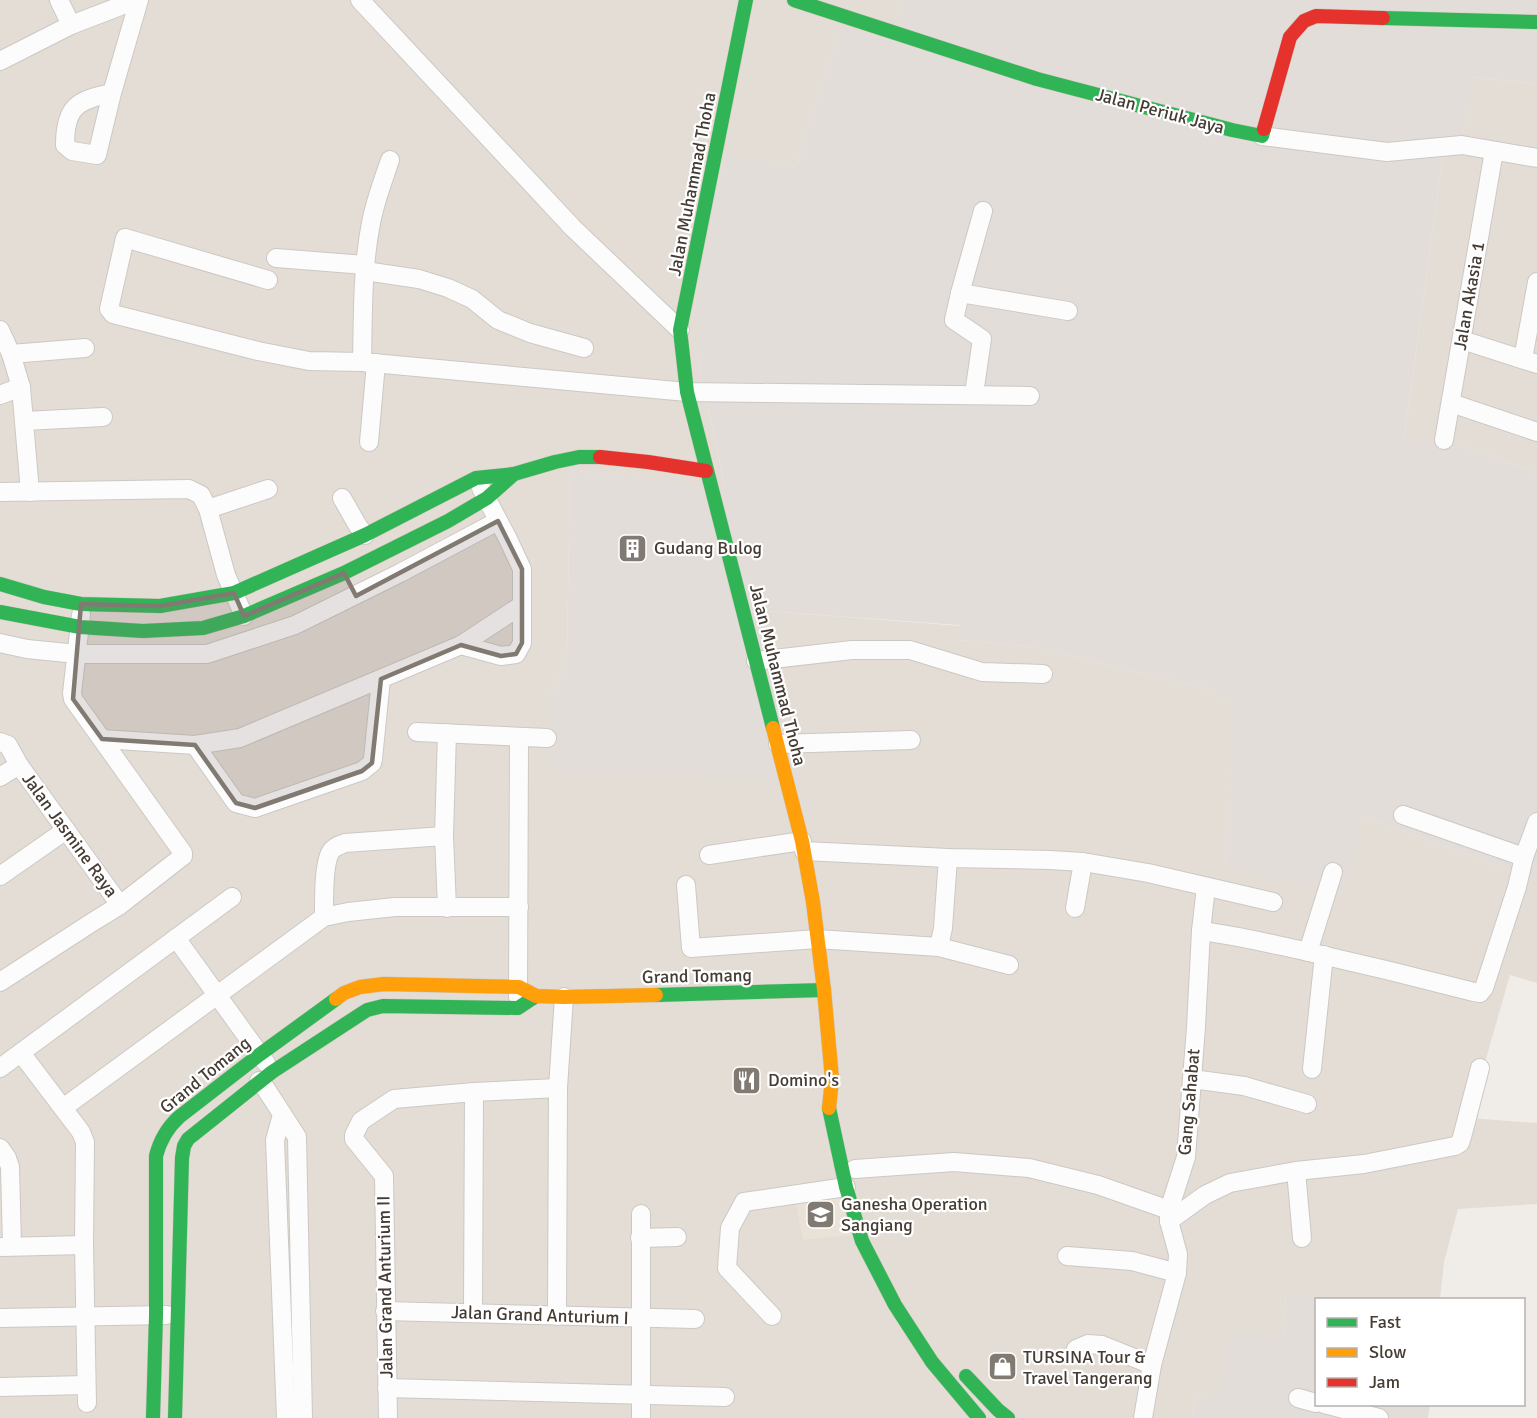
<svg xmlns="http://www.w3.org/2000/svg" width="1537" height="1418" font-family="Signika,sans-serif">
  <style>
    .residential { fill: #e4ddd5 }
    .industrial { fill: #e3ddd9 }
    .education { fill: #ebe2d7 }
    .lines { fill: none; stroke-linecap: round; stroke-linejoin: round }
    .street-casing { stroke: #ccc8c4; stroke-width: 20 }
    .fast-casing { stroke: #cfc8bf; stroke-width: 15 }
    .slow-casing { stroke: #cfc8bf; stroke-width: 15 }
    .jam-casing { stroke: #cfc8bf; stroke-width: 15 }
    .street { stroke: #fdfcfc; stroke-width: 18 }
    .fast { stroke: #30b455; stroke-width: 14 }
    .slow { stroke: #ff9f0a; stroke-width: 14 }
    .jam { stroke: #e5322d; stroke-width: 14 }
    .marked { fill: #817a73; fill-opacity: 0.2; stroke: #817a73; stroke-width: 4.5; stroke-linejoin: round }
    .labels { text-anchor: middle; stroke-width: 4.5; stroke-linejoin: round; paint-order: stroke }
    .street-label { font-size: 18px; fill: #453c34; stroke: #fff }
    .poi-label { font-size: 18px; fill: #453c34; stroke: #fff; text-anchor: start }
  </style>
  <rect width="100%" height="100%" fill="#f0ece8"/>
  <!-- residential -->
  <g class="residential">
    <path d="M0 0H904L897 42 841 27 796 168 724 154 697 275V353L725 489 570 470 567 657 550 697 754 610 960 626V640L1034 647 1203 688 1235 704 1225 868 1363 816 1534 879 1537 869V983L1510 975 1469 1118 1537 1123V1204L1458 1209 1444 1262 1440 1299 1325 1300 1286 1295 1283 1337 1220 1400 1195 1397 1192 1418H0Z"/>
    <path d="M1471 77 1537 84V473L1454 443 1404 440 1445 140 1463 135Z"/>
  </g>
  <!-- industrial -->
  <g class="industrial">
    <path d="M904 0H1537V84L1472 77 1463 135 1445 140 1404 439 1454 443 1537 473V869L1534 879 1363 816 1343 892 1225 868 1234 704 1203 688 1034 647 960 640 959 625 755 610 800 779 548 772 550 697 567 657 570 470 725 488 697 353V275L724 153 796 168 841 26 896 42Z"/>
    <path d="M1286 1294 1325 1299 1316 1300V1404L1430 1405 1428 1418H1192L1195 1397 1220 1399 1230 1333 1283 1337Z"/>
  </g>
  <!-- education -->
  <path class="education" d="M838 1192 851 1235 803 1240 795 1197Z"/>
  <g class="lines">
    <defs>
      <g id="street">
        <path d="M59 0 71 25"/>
        <path d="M360 0 573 228 680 330"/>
        <path d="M0 61 71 25 136 0"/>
        <path d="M112 93C77 100 65 107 65 145L72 151 97 155 112 93 139 0"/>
        <path d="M1262 136 1387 152 1462 145 1537 158"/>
        <path d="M276 258 365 265"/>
        <path d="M365 271 419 279 448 288 472 299 498 320 530 333 584 348"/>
        <path d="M268 280 125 238 109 309 113 314 258 351 309 361 362 362 687 392 1030 396"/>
        <path d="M960 293 1068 311"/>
        <path d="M0 330 11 354 21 387 0 395"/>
        <path d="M1462 340 1537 364"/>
        <path d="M11 354 85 348"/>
        <path d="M1523 359 1537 282"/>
        <path d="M362 362C363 316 362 268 371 223 375 201 383 181 390 160"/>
        <path d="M21 387 30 492"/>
        <path d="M974 394 982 339 954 320 960 293 983 211"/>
        <path d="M1451 403 1537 432"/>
        <path d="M24 421 103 417"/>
        <path d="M1444 440 1494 151"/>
        <path d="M369 442 376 363"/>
        <path d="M0 492 189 489 201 495 208 509 226 575 244 616"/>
        <path d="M342 498 358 526 365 535"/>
        <path d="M208 509 268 489"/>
        <path d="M0 643 27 649 77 654H207L295 625 400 573 498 521"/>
        <path d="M461 645 501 656 516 654 522 643V569L508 539 481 488"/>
        <path d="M756 661 852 650H910L982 672 1043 674"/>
        <path d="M417 732 547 738"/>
        <path d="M447 733 444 836 447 908"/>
        <path d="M102 739 195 745 240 738 461 645 522 605"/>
        <path d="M0 742 8 745 19 765 120 905"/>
        <path d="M778 744 911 740"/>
        <path d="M195 745 236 803 255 808 362 771 372 763 373 759 381 679"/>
        <path d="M0 777 19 765"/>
        <path d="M1403 815 1524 857"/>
        <path d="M804 851 948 858 1050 860 1083 862 1148 873 1273 902"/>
        <path d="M709 855 802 841"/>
        <path d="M0 876 66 830"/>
        <path d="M686 885 691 948 817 939 939 947 1009 965"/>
        <path d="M1075 908 1083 862"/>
        <path d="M324 917C324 903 323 860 332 850 336 846 340 845 345 843L444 836"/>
        <path d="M1201 931C1234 935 1267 943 1300 950 1358 963 1416 977 1474 992L1480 993 1484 988 1517 887 1524 857 1537 822"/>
        <path d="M176 938 266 1063"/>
        <path d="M939 947 943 928 948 858"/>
        <path d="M1308 952 1333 872"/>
        <path d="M0 982 91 923 120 905 183 856V853L73 699 72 693 81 615"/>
        <path d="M518 997 519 737"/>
        <path d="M21 1053 81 1132 85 1142 84 1245 87 1403"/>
        <path d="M0 1068 232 897"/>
        <path d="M1312 1069 1324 955"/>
        <path d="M1192 1079 1244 1086 1307 1104"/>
        <path d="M259 1081 266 1089 297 1137 303 1418"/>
        <path d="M63 1108 324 917 348 912 395 907H519"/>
        <path d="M282 1115 275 1140 286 1418"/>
        <path d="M0 1148 7 1158 10 1167 12 1246"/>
        <path d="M855 1169 954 1162 1029 1168 1098 1185 1169 1210"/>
        <path d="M1296 1171 1302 1238"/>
        <path d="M641 1214V1418"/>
        <path d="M1169 1221 1205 1195 1230 1183 1296 1171 1364 1164 1455 1146 1460 1143 1462 1137 1480 1068"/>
        <path d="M640 1238 677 1237"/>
        <path d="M2 1247 84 1245"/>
        <path d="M1067 1256 1132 1261 1177 1273"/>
        <path d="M385 1311 695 1319"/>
        <path d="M473 1313 474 1092"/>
        <path d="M557 1316 558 1088 564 997"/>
        <path d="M772 1316 727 1268 730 1228 744 1202 846 1187"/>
        <path d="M0 1318 167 1315"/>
        <path d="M1076 1349 1088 1344 1102 1345 1152 1365"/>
        <path d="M0 1387 86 1385"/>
        <path d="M387 1388 725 1397"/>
        <path d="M1298 1398 1316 1403"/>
        <path d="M1324 1404 1379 1418"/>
        <path d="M388 1418 384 1176 354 1139V1135L361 1121 394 1099 474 1092 558 1088"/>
        <path d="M1143 1418 1152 1365 1177 1273 1178 1254 1169 1221V1210L1186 1157 1196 1027 1201 931 1206 887"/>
      </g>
      <g id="fast">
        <path d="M746 0 680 330 687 392 773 728"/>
        <path d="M794 0 1037 79 1232 130 1262 136 1264 129"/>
        <path d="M1383 18 1537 22"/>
        <path d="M0 584 44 597 81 604 160 606 234 593 365 535 476 478 514 474 555 462 579 457H600"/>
        <path d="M0 612 80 627 143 631 203 628 244 616 344 573 448 521 487 498 514 474"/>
        <path d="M656 995 824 990"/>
        <path d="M829 1108 846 1187 862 1241 895 1305 932 1362 979 1418"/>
        <path d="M966 1376 998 1410 1008 1418"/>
        <path d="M153 1418 156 1315V1156C160 1140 167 1128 179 1117L259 1055 336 999"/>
        <path d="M175 1418 182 1158 184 1146 188 1139 272 1072 367 1010 383 1006 518 1008 536 996"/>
      </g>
      <g id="slow">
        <path d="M773 728 802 841 813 902 824 990 832 1079 829 1108"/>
        <path d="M336 999 344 993 360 987 384 984 519 987 536 996 564 997 656 995"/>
      </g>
      <g id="jam">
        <path d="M1264 129 1290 37 1304 21 1316 16 1383 18"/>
        <path d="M600 457 648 462 706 471"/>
      </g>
    </defs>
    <!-- street casing -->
    <use href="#street" class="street-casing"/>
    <!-- fast casing -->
    <use href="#fast" class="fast-casing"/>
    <!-- slow casing -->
    <use href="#slow" class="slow-casing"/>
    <!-- jam casing -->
    <use href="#jam" class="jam-casing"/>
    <!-- street -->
    <use href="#street" class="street"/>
    <!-- fast -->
    <use href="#fast" class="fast"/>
    <!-- slow -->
    <use href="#slow" class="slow"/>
    <!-- jam -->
    <use href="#jam" class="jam"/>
  </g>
  <!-- marked area -->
  <path class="marked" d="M498 521 522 569V643L516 654 501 656 461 645 381 679 372 763 362 771 255 808 236 803 195 745 102 739 73 699 81 604 160 606 234 593 244 616 344 573 356 596Z"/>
  <!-- icons -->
  <defs>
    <symbol id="building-square" viewBox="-11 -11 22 22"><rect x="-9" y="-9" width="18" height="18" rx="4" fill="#817a73" stroke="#fff"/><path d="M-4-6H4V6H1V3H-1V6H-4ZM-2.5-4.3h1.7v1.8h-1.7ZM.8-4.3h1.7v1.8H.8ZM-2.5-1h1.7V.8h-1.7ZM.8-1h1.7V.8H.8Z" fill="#fff"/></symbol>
    <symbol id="restaurant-square" viewBox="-11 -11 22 22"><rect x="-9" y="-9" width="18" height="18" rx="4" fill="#817a73" stroke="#fff"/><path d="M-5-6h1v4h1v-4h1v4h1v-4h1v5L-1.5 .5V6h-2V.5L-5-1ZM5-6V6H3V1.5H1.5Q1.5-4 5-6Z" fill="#fff"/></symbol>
    <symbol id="school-square" viewBox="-11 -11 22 22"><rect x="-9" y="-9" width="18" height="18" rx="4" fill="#817a73" stroke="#fff"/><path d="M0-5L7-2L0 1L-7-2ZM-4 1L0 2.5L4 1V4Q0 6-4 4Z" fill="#fff"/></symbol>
    <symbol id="shop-square" viewBox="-11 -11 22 22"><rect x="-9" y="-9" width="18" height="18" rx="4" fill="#817a73" stroke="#fff"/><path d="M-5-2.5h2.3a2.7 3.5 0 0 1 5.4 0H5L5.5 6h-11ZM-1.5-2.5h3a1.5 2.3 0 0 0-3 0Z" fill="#fff"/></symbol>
  </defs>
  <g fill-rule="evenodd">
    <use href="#building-square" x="616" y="532" width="33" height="33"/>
    <use href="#restaurant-square" x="730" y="1064" width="33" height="33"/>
    <use href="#school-square" x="804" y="1198" width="33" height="33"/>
    <use href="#shop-square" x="986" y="1350" width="33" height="33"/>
  </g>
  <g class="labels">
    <!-- street labels -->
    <g class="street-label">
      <text transform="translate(1160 111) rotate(15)" y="6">Jalan Periuk Jaya</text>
      <text transform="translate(692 184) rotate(-79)" y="6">Jalan Muhammad Thoha</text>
      <text transform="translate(1469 296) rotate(-80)" y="6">Jalan Akasia 1</text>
      <text transform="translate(778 675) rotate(76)" y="6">Jalan Muhammad Thoha</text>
      <text transform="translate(70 835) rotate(54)" y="6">Jalan Jasmine Raya</text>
      <text transform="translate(697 976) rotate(-1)" y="6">Grand Tomang</text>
      <text transform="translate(205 1075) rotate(-39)" y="6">Grand Tomang</text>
      <text transform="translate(1189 1102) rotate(-85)" y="6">Gang Sahabat</text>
      <text transform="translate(385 1287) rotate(-91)" y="6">Jalan Grand Anturium II</text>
      <text transform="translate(540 1315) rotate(2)" y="6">Jalan Grand Anturium I</text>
    </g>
    <!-- poi labels -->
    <g class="poi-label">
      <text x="654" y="554">Gudang Bulog</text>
      <text x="768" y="1086">Domino's</text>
      <text x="841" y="1210">Ganesha Operation<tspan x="841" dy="21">Sangiang</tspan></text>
      <text x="1023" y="1363">TURSINA Tour &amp;<tspan x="1023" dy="21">Travel Tangerang</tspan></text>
    </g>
  </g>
  <!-- legend -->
  <rect x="1315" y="1298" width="210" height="108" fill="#ffffff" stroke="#b5b1ae" stroke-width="1.5"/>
  <rect x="1327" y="1318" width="30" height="9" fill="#30b455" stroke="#b5b1ae" stroke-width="1.5"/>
  <text x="1369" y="1328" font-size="18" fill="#453c34">Fast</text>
  <rect x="1327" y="1348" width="30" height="9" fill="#ff9f0a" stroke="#b5b1ae" stroke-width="1.5"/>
  <text x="1369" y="1358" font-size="18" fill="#453c34">Slow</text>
  <rect x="1327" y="1378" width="30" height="9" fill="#e5322d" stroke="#b5b1ae" stroke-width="1.5"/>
  <text x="1369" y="1388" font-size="18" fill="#453c34">Jam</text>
</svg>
